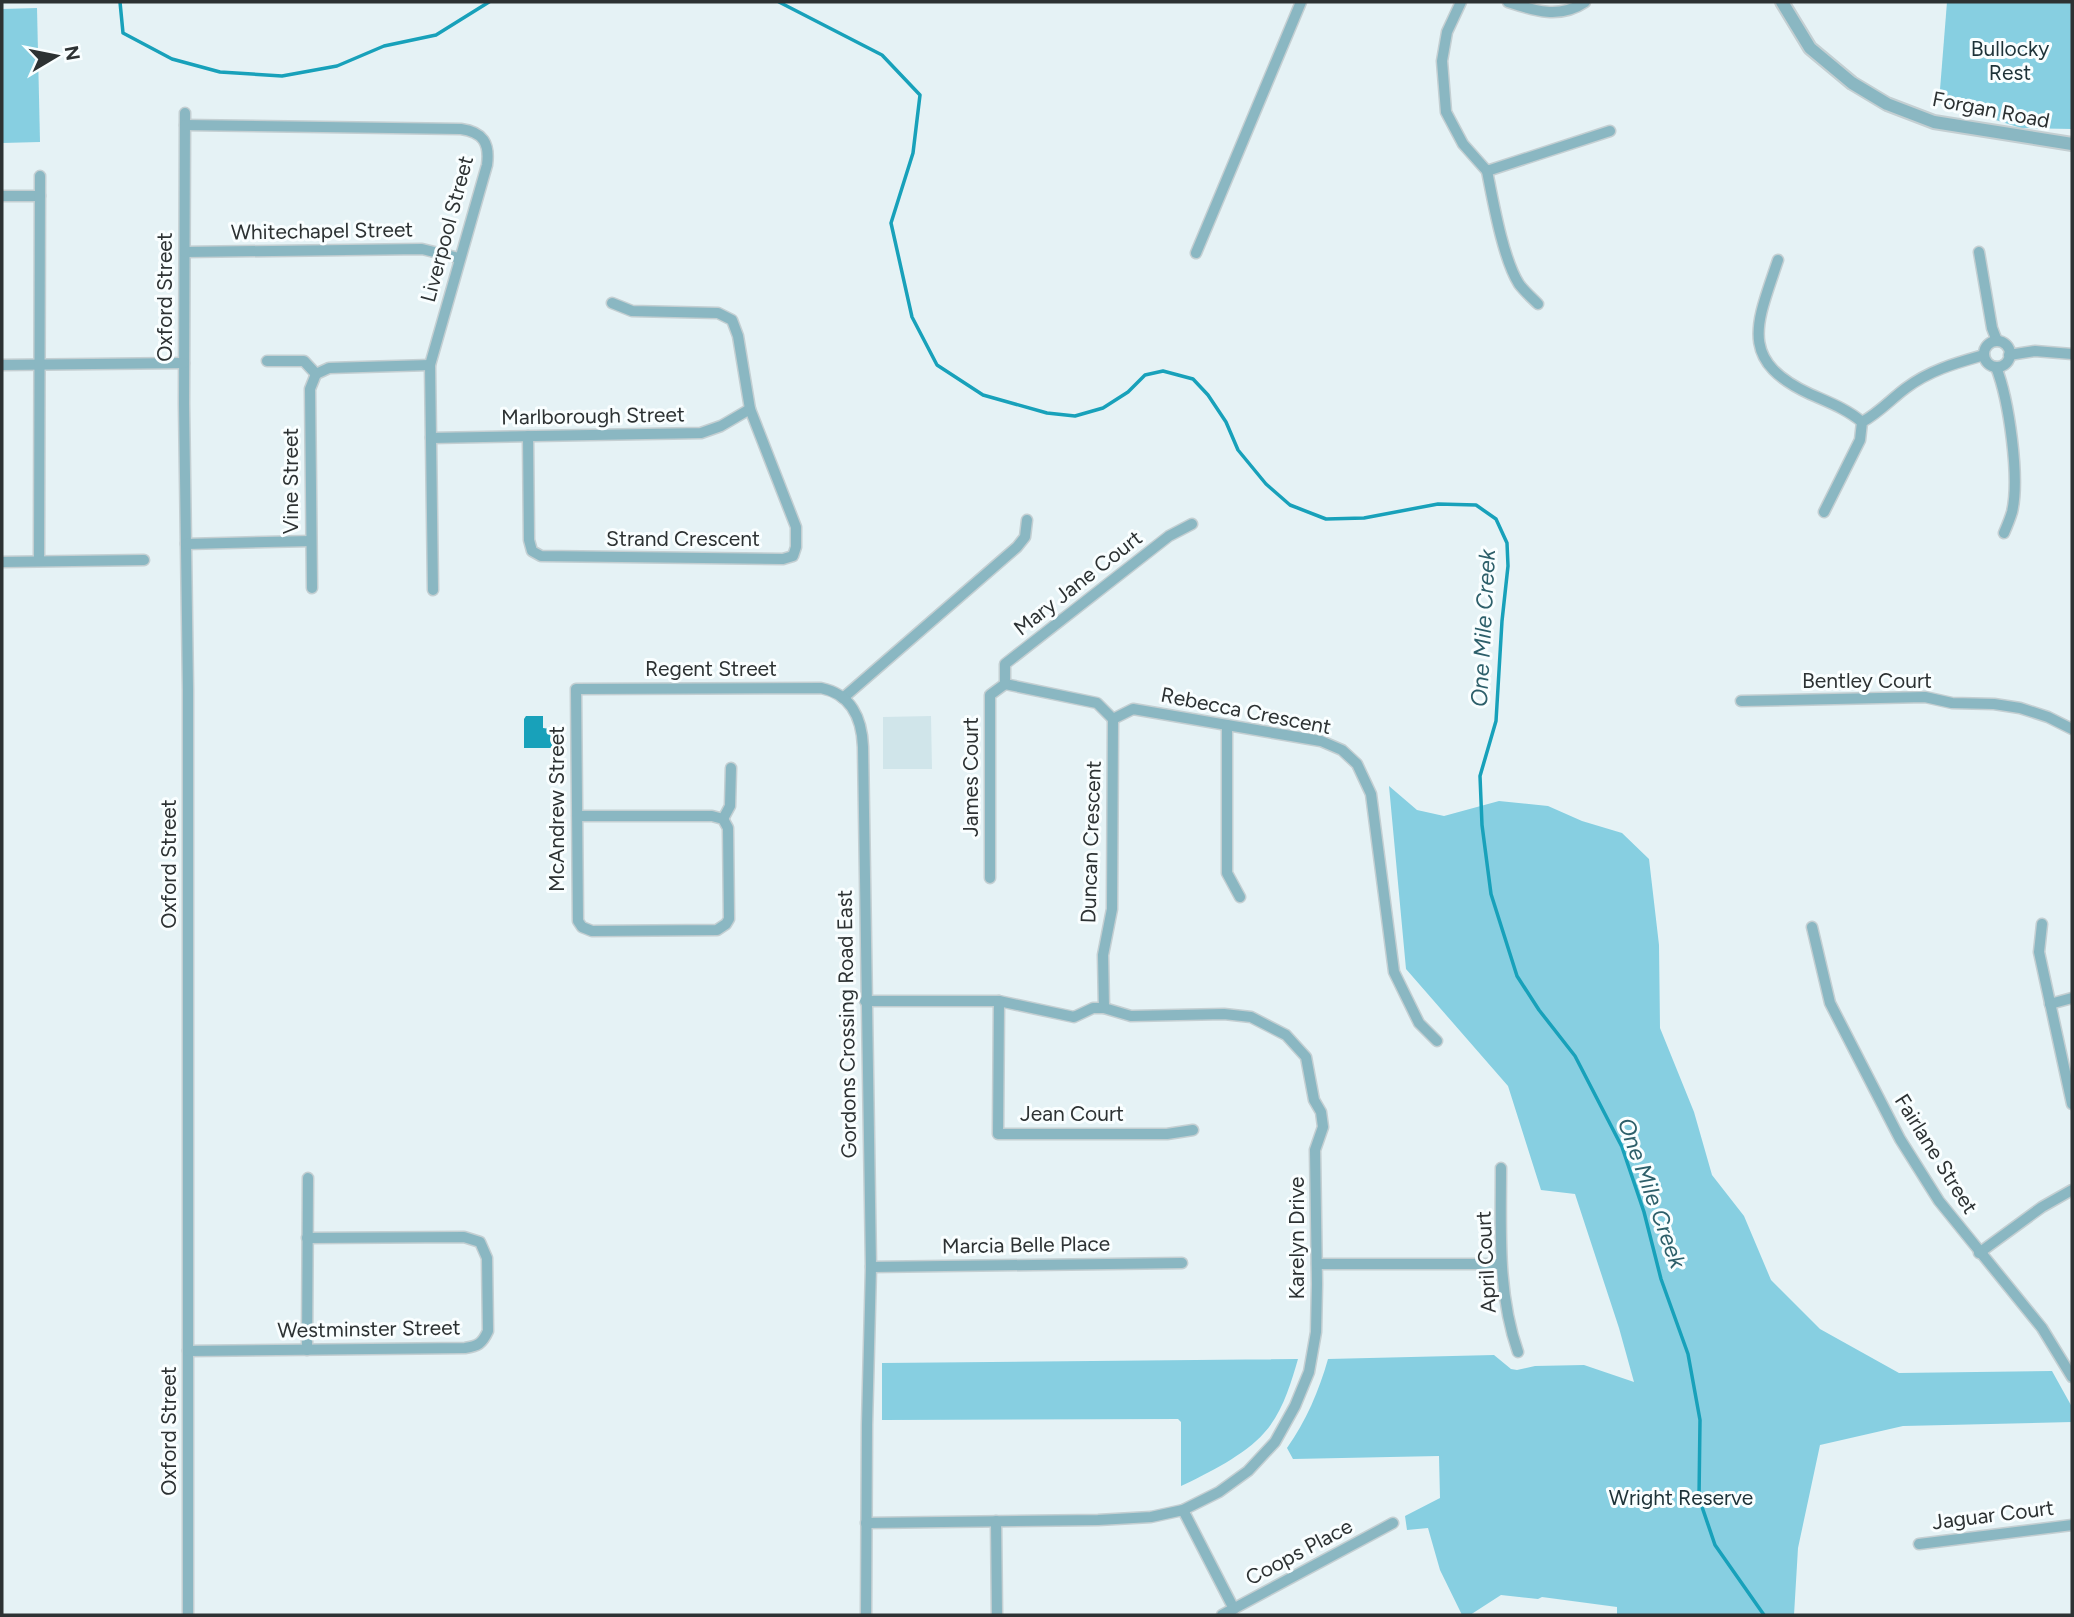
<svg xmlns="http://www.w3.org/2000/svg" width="2074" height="1617" font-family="Figtree,sans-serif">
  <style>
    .built { fill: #d0e5ea }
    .green { fill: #87cfe1 }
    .water { fill: #18a1ba }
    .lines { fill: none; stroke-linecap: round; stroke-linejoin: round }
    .stream { stroke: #18a1ba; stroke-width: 3.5 }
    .minor-casing { stroke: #c4cfd2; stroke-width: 13 }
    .tertiary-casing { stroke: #c4cfd2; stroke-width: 16 }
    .minor { stroke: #8ab7c2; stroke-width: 10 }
    .tertiary { stroke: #8ab7c2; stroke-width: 12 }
    .labels { text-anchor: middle; stroke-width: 6; stroke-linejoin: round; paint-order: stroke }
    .park-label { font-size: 21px; fill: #1d3238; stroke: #f9feff }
    .street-label { font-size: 21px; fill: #2d3233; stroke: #f9feff }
    .water-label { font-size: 23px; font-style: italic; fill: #2d5f6a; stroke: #f9feff }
  </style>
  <rect width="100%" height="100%" fill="#e5f2f5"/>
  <!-- built -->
  <path class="built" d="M931 716 932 769H883V717Z"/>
  <!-- green -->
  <g class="green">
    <path d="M1947 2H2072V129L2021 128 1939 102Z"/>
    <path d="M37 8 40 142 2 143V9Z"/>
    <path d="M1389 786 1417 810 1444 816 1499 801 1548 806 1582 821 1622 833 1649 859 1659 945 1660 1028 1694 1112 1712 1175 1744 1216 1771 1280 1820 1329 1899 1373 2052 1371 2072 1407V1422L1903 1426 1820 1445 1798 1548 1794 1615H1617V1607L1542 1597 1538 1599 1501 1595 1470 1615H1462L1440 1570 1428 1528 1407 1530 1405 1516 1440 1498 1439 1456 1293 1459 1287 1448C1306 1421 1319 1391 1328 1359L1494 1355 1511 1369 1517 1370 1535 1366 1584 1365 1634 1382 1619 1328 1575 1194 1541 1190 1508 1086 1406 969Z"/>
    <path d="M1298 1359C1291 1383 1282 1414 1264 1433 1246 1454 1207 1474 1181 1486V1422L1178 1419 882 1420V1363Z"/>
  </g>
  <!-- water -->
  <path class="water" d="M526 716H543V728L550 729 557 739V748H524V719Z"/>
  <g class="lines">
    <!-- stream -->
    <g class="stream">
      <path d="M120 2 123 33 172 59 220 72 282 76 337 66 384 46 436 35 489 2"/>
      <path d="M779 2 882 55 920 95 913 153 891 223 912 317 937 365 983 395 1047 413 1075 416 1103 408 1128 392 1145 375 1163 371 1193 379 1208 395 1226 422 1238 450 1266 484 1290 505 1326 519 1364 518 1438 504 1476 505 1496 519 1507 543 1508 566 1502 621 1496 721 1480 776 1482 825 1491 894 1517 976 1539 1010 1575 1056 1622 1147 1644 1212 1661 1279 1688 1354 1700 1420 1699 1498 1715 1545 1764 1615"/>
    </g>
    <defs>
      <g id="minor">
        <path d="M1461 2 1447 32 1442 61 1446 112 1463 144 1487 171 1610 131"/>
        <path d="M1508 2C1535 11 1560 19 1585 2"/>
        <path d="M185 113 184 404 188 689V1615"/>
        <path d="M185 125 461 129C483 132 490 143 487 165L430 365 433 590"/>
        <path d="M1487 171C1493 201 1503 259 1519 284 1524 291 1532 298 1538 304"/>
        <path d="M2 196H40"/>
        <path d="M185 252 422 249 459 258"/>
        <path d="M1979 252 1992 328 1997 341"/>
        <path d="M1196 253 1301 2"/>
        <path d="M1778 260C1757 323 1737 360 1810 394 1828 402 1847 409 1862 422"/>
        <circle cx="1997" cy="354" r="13"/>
        <path d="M2009 355 2035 351 2072 354"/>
        <path d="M267 361H304L316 374"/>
        <path d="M2 365 184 363"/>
        <path d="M1996 367C2009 400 2020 478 2012 512 2010 519 2007 526 2004 533"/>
        <path d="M528 436 529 540 532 551 541 556 783 559 793 556 796 547V527L750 409 738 336 732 320 718 313 632 311 612 303"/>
        <path d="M431 438 701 433 721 426 750 409"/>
        <path d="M1824 512 1860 440 1862 422C1879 413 1891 399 1906 388 1930 370 1956 363 1984 355"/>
        <path d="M186 544 311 541"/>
        <path d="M39 561 40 176"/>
        <path d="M2 562 144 560"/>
        <path d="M312 588 310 389 316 374 329 368 430 365"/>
        <path d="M1005 684 1097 703 1113 719 1133 709 1321 741 1342 750 1357 764 1371 794 1394 972 1419 1023 1437 1041"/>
        <path d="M1005 684V664L1169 536 1192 524"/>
        <path d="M843 698 1017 547 1025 537 1027 520"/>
        <path d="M1741 701 1925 697 1952 703 1994 704 2020 708 2048 717 2072 729"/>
        <path d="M1227 725V873L1240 897"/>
        <path d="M577 816H712L723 819 728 828 729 919 726 924 717 930 592 931 582 927 578 921 576 689 821 688C851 694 862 718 863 747L871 1267 867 1425 866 1615"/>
        <path d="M723 819 730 806 731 768"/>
        <path d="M990 878V695L1005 684"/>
        <path d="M2042 924 2039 952 2072 1104"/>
        <path d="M1812 927 1830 1003 1900 1139 1939 1201 2042 1328 2072 1377"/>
        <path d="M865 1001H999L1074 1017 1093 1008H1104L1131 1016 1224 1014 1251 1017 1286 1035 1306 1057 1314 1100 1321 1112 1323 1127 1315 1150 1317 1284 1316 1332 1309 1372 1295 1406 1275 1442 1248 1471 1219 1492 1183 1510 1151 1517 1098 1520 866 1523"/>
        <path d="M999 1001 998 1134H1167L1193 1130"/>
        <path d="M2050 1004 2072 998"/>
        <path d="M1104 1008 1103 955 1112 909 1113 719"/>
        <path d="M1501 1168C1501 1229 1497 1293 1518 1352"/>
        <path d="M1979 1253 2042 1207 2072 1190"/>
        <path d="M1317 1264H1501"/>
        <path d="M871 1267 1182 1263"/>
        <path d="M307 1350 308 1178"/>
        <path d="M188 1351 465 1348C478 1346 482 1344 488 1331L487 1258 480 1242 464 1237 307 1238"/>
        <path d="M1183 1510 1234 1609"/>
        <path d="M996 1521 997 1615"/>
        <path d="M1919 1544 2072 1525"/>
        <path d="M1222 1615 1393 1523"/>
      </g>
      <path id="tertiary" d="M1782 2 1810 48 1852 83 1887 104 1934 122 2072 144"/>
    </defs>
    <!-- minor casing -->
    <use href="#minor" class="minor-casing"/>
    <!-- tertiary casing -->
    <use href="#tertiary" class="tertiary-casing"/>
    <!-- minor -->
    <use href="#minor" class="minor"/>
    <!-- tertiary -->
    <use href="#tertiary" class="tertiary"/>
  </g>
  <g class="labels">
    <!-- park labels -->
    <g class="park-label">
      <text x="2010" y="56">Bullocky<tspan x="2010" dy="24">Rest</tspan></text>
      <text x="1681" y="1505">Wright Reserve</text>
    </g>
    <!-- street labels -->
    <g class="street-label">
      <text transform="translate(1991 110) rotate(11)" y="7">Forgan Road</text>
      <text transform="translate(447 229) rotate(-75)" y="7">Liverpool Street</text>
      <text transform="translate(322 231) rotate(-1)" y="7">Whitechapel Street</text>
      <text transform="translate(165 297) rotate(-90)" y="7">Oxford Street</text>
      <text transform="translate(593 416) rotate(-1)" y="7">Marlborough Street</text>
      <text transform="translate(291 481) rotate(-90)" y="7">Vine Street</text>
      <text x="683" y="546">Strand Crescent</text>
      <text transform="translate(1078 583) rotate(-38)" y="7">Mary Jane Court</text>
      <text x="711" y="676">Regent Street</text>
      <text x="1867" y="688">Bentley Court</text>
      <text transform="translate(1246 711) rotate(11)" y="7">Rebecca Crescent</text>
      <text transform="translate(971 777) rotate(-90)" y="7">James Court</text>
      <text transform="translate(557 809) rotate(-90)" y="7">McAndrew Street</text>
      <text transform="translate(1091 842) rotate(-88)" y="7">Duncan Crescent</text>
      <text transform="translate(169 864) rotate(-90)" y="7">Oxford Street</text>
      <text transform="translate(847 1024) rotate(-91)" y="7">Gordons Crossing Road East</text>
      <text x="1072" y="1121">Jean Court</text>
      <text transform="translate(1936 1154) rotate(58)" y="7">Fairlane Street</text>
      <text transform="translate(1297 1238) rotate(-90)" y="7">Karelyn Drive</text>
      <text transform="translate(1026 1245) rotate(-1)" y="7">Marcia Belle Place</text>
      <text transform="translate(1486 1262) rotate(-93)" y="7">April Court</text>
      <text transform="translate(369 1329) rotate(-1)" y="7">Westminster Street</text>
      <text transform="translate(169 1431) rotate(-90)" y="7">Oxford Street</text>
      <text transform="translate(1993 1515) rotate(-7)" y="7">Jaguar Court</text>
      <text transform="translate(1299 1552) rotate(-28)" y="7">Coops Place</text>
    </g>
    <!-- water labels -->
    <g class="water-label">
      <text transform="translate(1483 628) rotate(-87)" y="8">One Mile Creek</text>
      <text transform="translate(1652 1193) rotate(70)" y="8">One Mile Creek</text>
    </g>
  </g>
  <!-- border -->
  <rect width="2074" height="1617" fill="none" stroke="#2d3233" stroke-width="7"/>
  <!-- north arrow -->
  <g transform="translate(56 56) rotate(80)" stroke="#f9feff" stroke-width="5" paint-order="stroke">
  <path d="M0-5L12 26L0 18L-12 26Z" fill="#2d3233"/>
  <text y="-10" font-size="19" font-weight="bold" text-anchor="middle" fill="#2d3233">N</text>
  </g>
</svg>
